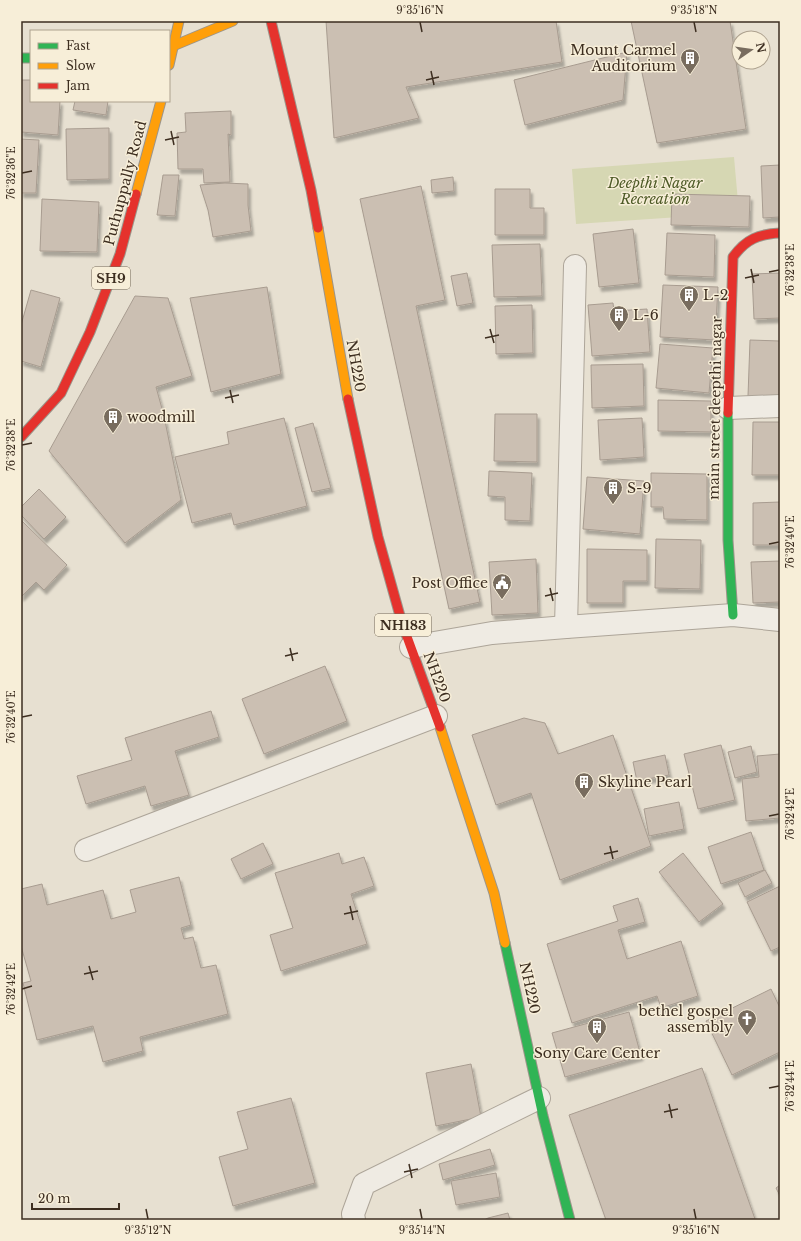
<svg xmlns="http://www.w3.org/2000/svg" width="801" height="1241" font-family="'Libre Baskerville',serif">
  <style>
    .green { fill: #d6d7b3 }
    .building { fill: #cbbfb2; stroke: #a89c90; filter: url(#shadow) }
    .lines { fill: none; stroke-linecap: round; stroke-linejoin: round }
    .street-casing { stroke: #ada599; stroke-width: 24 }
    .fast-casing { stroke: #9c958a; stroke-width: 11 }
    .slow-casing { stroke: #9c958a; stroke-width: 11 }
    .jam-casing { stroke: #9c958a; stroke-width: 11 }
    .street { stroke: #efebe3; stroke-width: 22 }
    .fast { stroke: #30b455; stroke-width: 9 }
    .slow { stroke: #ff9f0a; stroke-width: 9 }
    .jam { stroke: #e5322d; stroke-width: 9 }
    .ticks { fill: none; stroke: #3d2e20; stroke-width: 1.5 }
    .labels { text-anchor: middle; stroke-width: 3; stroke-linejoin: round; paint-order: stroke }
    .shield { fill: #f7eed8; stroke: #756857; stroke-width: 1 }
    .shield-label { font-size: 13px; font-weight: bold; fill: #3d2e20 }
    .poi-label { font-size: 14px; fill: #3d2e20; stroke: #f7eed8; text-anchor: start }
    .street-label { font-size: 14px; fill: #3d2e20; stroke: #f7eed8 }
    .park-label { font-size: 14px; font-style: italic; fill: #4d5a26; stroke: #f7eed8 }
    .neatline { fill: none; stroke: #3d2e20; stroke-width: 1.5 }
    .ticks-label { font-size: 10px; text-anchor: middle; fill: #3d2e20 }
  </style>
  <defs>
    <filter id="shadow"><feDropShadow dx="2.5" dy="4.5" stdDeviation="1" flood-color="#0004"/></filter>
  </defs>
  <rect width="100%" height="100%" fill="#e7e0d1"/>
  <!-- green -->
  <path class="green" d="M734 157 739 213 576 224 572 169Z"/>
  <!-- building -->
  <g class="building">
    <path d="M326 21H556L562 62 406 87 419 118 334 138Z"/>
    <path d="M631 21H730L746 129 657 143Z"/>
    <path d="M627 52 623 100 525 125 514 80Z"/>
    <path d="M21 80H31V101H60L58 135 21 132Z"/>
    <path d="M75 101H108L106 115 73 110Z"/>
    <path d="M231 111V135L228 134 230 182 204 183 203 169H178L177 133 186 132 185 113Z"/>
    <path d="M109 128V179L67 180 66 129Z"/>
    <path d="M21 139 39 140 36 193H21Z"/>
    <path d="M780 165V217L763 218 761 166Z"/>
    <path d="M163 175H179L175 216 157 215Z"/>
    <path d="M453 177 454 191 432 193 431 180Z"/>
    <path d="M225 183 248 184V205L251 231 213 237 208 210 200 185Z"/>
    <path d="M421 186 445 300 416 306 480 602 449 609 360 199Z"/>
    <path d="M495 189H530V208H544V235H495Z"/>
    <path d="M672 194 750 196 749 227 671 225Z"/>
    <path d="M42 199 99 202 97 252 40 251Z"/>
    <path d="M633 229 639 283 599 287 593 234Z"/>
    <path d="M667 233 715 235 714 277 665 275Z"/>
    <path d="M540 244 542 296 494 297 492 245Z"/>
    <path d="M467 273 473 303 457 306 451 276Z"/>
    <path d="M780 273V318L754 319 752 274Z"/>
    <path d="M663 285 718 287 715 340 660 337Z"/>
    <path d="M267 287 281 374 211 392 190 298Z"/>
    <path d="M31 290 60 298 41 367 21 361V325Z"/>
    <path d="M135 296 168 298 192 376 156 387 164 416 181 500 125 543 49 451Z"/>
    <path d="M613 303 614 311 647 309 650 352 592 356 588 305Z"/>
    <path d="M532 305 533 353 496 354 495 306Z"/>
    <path d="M750 340 780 341V397L748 396Z"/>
    <path d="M660 344 713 348 709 393 656 388Z"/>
    <path d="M643 364 644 406 592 408 591 365Z"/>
    <path d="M658 400 711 401V432L658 431Z"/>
    <path d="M495 414H537V462L494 461Z"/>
    <path d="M284 418 307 506 234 525 231 513 192 523 175 457 229 444 227 432Z"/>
    <path d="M642 418 644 457 600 460 598 420Z"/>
    <path d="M753 422H780V475H752Z"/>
    <path d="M313 423 331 488 312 492 295 428Z"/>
    <path d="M489 471 532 473 530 521 505 520V497L488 496Z"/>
    <path d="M651 473 707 474V520L664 519 663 507H651Z"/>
    <path d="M587 477 644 481 640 534 583 529Z"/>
    <path d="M39 489 66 517 44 539 21 515V507Z"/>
    <path d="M780 502V545H753V503Z"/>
    <path d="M21 520 67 565 44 590 36 582 21 597Z"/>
    <path d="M656 539 701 540 700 589 655 588Z"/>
    <path d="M587 549 647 550V581H623V603H587Z"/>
    <path d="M536 559 538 613 492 615 489 562Z"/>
    <path d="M780 561V602L753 603 751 562Z"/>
    <path d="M325 666 347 721 264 754 242 699Z"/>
    <path d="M211 711 219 737 175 751 189 795 151 806 145 786 86 804 77 776 132 760 125 738Z"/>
    <path d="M524 718 545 723 558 754 613 735 651 846 560 880 531 793 496 805 472 735Z"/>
    <path d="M721 745 735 800 698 809 684 754Z"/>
    <path d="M751 746 757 772 735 778 728 752Z"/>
    <path d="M780 754V818L746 821 742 779 759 777 757 756Z"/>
    <path d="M665 755 669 775 637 781 633 762Z"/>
    <path d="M679 802 684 829 649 836 644 809Z"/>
    <path d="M751 832 764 870 721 884 708 847Z"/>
    <path d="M263 843 273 864 241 879 231 859Z"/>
    <path d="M339 853 342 864 364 857 374 886 351 894 367 944 281 971 270 935 293 928 275 873Z"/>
    <path d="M683 853 723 904 699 922 659 872Z"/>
    <path d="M765 870 772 883 745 897 738 883Z"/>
    <path d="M179 877 191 925 181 928 184 939 193 937 201 968 216 965 228 1014 140 1037 143 1051 103 1062 93 1026 37 1040 23 983 31 981 21 946V889L42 884 47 905 103 890 111 919 136 912 130 890Z"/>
    <path d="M780 886V947L771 951 747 902Z"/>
    <path d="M638 898 645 922 618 930 627 959 681 941 698 996 661 1008 657 996 572 1023 547 944 618 921 613 906Z"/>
    <path d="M771 989 780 1008V1052L732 1075 706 1021Z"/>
    <path d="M629 1012 641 1056 565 1077 552 1033Z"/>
    <path d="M471 1064 481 1117 436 1126 426 1073Z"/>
    <path d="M702 1068 755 1219 606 1220 569 1115Z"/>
    <path d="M291 1098 315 1183 233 1206 219 1157 248 1149 237 1112Z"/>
    <path d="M490 1149 495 1165 443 1180 439 1164Z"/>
    <path d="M496 1173 500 1197 456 1205 451 1181Z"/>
    <path d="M780 1185V1196L776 1188Z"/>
    <path d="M508 1213 510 1220H484L488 1218Z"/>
  </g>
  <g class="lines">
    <defs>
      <g id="street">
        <path d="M728 408 780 406"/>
        <path d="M566 627 575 266"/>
        <path d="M411 647 492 633 566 627 733 615 780 620"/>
        <path d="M86 850 436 716"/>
        <path d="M354 1220 353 1214 364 1184 539 1098"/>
      </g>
      <g id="fast">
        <path d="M21 58H31"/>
        <path d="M728 413V540L733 615"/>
        <path d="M505 943 543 1116 570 1220"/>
      </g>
      <g id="slow">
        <path d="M173 46 233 21"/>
        <path d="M169 65 179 21"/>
        <path d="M136 194 161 101"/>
        <path d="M318 228 348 399"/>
        <path d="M440 727 494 893 505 943"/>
      </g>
      <g id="jam">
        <path d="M271 21 311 190 318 228"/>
        <path d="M348 399 378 537 402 623 440 727"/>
        <path d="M728 413 733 257C746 239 759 234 780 233"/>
        <path d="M21 437 61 393 90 332 120 254 136 194"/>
      </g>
    </defs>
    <!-- street casing -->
    <use href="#street" class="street-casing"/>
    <!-- fast casing -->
    <use href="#fast" class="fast-casing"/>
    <!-- slow casing -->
    <use href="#slow" class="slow-casing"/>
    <!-- jam casing -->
    <use href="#jam" class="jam-casing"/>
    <!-- street -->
    <use href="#street" class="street"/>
    <!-- fast -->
    <use href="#fast" class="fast"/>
    <!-- slow -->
    <use href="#slow" class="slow"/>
    <!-- jam -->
    <use href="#jam" class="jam"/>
  </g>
  <!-- ticks -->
  <path class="ticks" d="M420 22 422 32M694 22 696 32M431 71 434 85M426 80 439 77M171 131 174 145M165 140 179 137M22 173 32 171M751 269 754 283M769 272 779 270M745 278 759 275M490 329 494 343M485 338 499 335M230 390 233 403M225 398 239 395M22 445 32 443M769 544 779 542M550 588 553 601M545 596 558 593M290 648 293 661M285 656 298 653M22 717 32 715M769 816 779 814M610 846 613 859M604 854 618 851M350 906 353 920M344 914 358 911M89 966 93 980M84 974 98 971M22 989 32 986M769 1088 779 1086M669 1104 672 1118M664 1112 678 1109M409 1164 412 1178M404 1172 418 1169M146 1209 148 1219M420 1209 422 1219M694 1209 696 1219"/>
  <!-- icons -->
  <defs>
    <symbol id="building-pin" viewBox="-11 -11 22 30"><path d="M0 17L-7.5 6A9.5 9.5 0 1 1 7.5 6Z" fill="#786c5e" stroke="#f7eed8"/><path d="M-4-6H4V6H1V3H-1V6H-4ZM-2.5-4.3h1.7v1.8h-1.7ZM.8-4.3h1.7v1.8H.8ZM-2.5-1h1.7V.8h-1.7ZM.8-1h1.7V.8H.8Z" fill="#fff"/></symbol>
    <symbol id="civic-pin" viewBox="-11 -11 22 30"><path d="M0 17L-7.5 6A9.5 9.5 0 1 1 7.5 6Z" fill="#786c5e" stroke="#f7eed8"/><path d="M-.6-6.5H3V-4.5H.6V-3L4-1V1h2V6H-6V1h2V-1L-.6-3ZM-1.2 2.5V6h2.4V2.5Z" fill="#fff"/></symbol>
    <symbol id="church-pin" viewBox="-11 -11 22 30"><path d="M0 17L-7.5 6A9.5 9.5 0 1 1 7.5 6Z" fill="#786c5e" stroke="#f7eed8"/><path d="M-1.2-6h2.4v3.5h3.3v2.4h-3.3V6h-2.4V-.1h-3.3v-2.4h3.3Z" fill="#fff"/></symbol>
  </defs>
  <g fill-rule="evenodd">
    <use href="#building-pin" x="679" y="47" width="22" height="30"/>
    <use href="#building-pin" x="678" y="284" width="22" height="30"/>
    <use href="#building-pin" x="608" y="304" width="22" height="30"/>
    <use href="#building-pin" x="102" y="406" width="22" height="30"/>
    <use href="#building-pin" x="602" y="477" width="22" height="30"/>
    <use href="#civic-pin" x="491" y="572" width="22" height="30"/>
    <use href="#building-pin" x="573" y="771" width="22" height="30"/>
    <use href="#church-pin" x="736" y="1008" width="22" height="30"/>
    <use href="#building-pin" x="586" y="1016" width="22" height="30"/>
  </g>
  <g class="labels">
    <!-- shield labels -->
    <g class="shield">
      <rect x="92" y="267" width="38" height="22" rx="3"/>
      <rect x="375" y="614" width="56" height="22" rx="3"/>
    </g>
    <g class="shield-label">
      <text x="111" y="283">SH9</text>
      <text x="403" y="630">NH183</text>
    </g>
    <!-- poi labels -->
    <g class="poi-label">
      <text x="676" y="55" text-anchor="end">Mount Carmel<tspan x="676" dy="16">Auditorium</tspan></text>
      <text x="703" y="300">L-2</text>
      <text x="633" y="320">L-6</text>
      <text x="127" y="422">woodmill</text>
      <text x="627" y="493">S-9</text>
      <text x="488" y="588" text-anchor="end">Post Office</text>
      <text x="598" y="787">Skyline Pearl</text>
      <text x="733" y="1016" text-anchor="end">bethel gospel<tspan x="733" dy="16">assembly</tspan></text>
      <text x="597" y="1058" text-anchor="middle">Sony Care Center</text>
    </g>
    <!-- street labels -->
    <g class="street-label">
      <text transform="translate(125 183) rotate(-75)" y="5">Puthuppally Road</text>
      <text transform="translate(356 366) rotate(80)" y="5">NH220</text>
      <text transform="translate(715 408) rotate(-89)" y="5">main street deepthi nagar</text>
      <text transform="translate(437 677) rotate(70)" y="5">NH220</text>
      <text transform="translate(530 988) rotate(78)" y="5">NH220</text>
    </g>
    <!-- park labels -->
    <g class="park-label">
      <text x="655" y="188">Deepthi Nagar<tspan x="655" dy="16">Recreation</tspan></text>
    </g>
  </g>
  <!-- border -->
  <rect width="801" height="1241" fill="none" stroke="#f7eed8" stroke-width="44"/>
  <!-- legend -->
  <rect x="30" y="30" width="140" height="72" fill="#f7eed8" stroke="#ada18e"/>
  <rect x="38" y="43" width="20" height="6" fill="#30b455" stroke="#ada18e"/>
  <text x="66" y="50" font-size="12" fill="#3d2e20">Fast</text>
  <rect x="38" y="63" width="20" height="6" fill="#ff9f0a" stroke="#ada18e"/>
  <text x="66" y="70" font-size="12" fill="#3d2e20">Slow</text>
  <rect x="38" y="83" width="20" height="6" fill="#e5322d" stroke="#ada18e"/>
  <text x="66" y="90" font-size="12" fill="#3d2e20">Jam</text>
  <!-- north arrow -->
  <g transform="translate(751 50) rotate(77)"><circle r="19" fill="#f7eed8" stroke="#ada18e"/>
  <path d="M0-3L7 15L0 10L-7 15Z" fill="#786c5e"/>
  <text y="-6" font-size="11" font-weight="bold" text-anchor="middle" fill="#3d2e20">N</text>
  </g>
  <!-- scale -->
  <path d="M32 1203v6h87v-6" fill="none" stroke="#3d2e20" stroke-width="2"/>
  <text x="38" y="1203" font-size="12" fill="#3d2e20" stroke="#f7eed8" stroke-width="3" paint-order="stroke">20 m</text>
  <rect x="22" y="22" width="757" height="1197" class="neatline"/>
  <g class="ticks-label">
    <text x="420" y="14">9°35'16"N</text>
    <text x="694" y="14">9°35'18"N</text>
    <text transform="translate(11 173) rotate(-90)" y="4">76°32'36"E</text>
    <text transform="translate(790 270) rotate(-90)" y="4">76°32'38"E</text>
    <text transform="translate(11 445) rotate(-90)" y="4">76°32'38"E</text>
    <text transform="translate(790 542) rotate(-90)" y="4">76°32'40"E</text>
    <text transform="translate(11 717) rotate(-90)" y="4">76°32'40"E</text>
    <text transform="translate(790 814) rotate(-90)" y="4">76°32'42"E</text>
    <text transform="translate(11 989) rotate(-90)" y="4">76°32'42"E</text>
    <text transform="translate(790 1086) rotate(-90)" y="4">76°32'44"E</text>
    <text x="148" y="1234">9°35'12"N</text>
    <text x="422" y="1234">9°35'14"N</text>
    <text x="696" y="1234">9°35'16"N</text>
  </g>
</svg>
